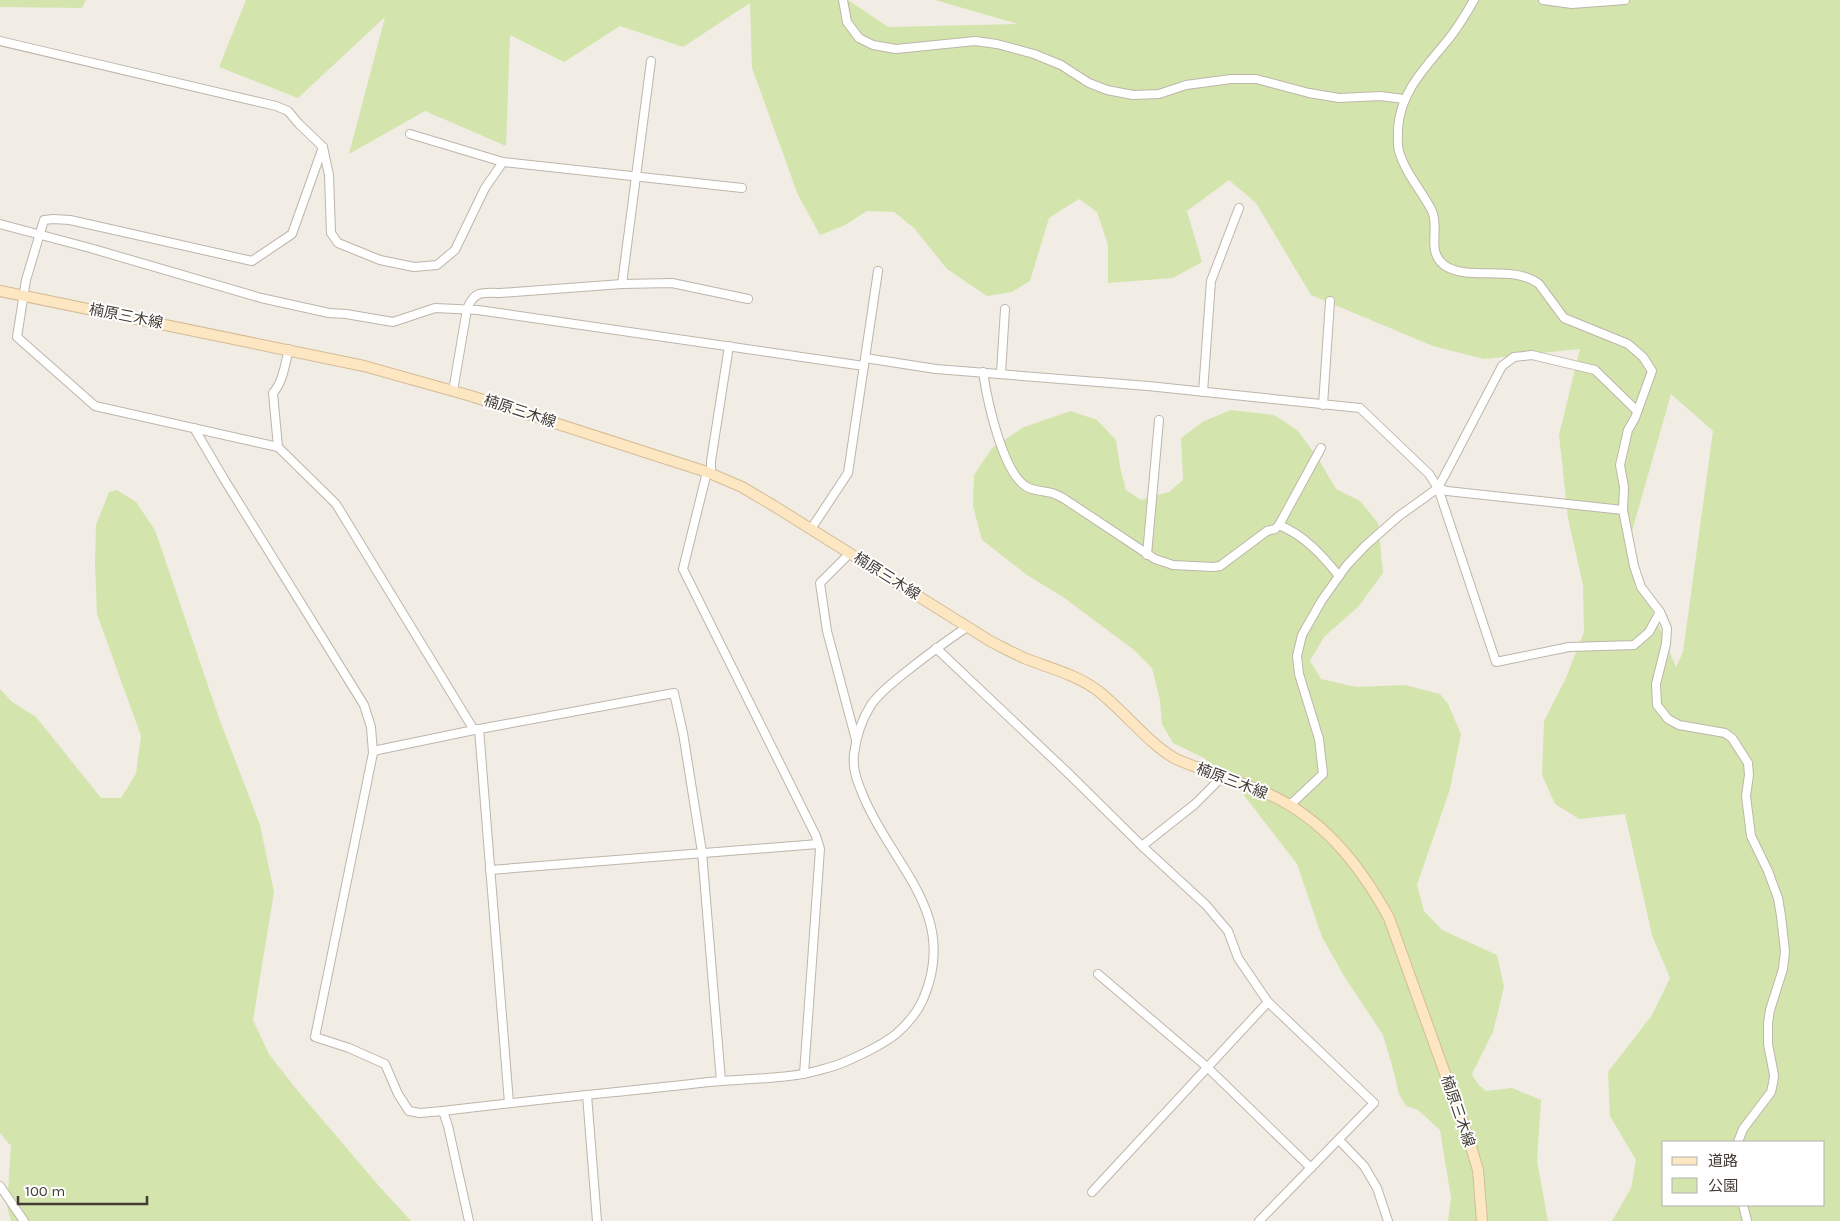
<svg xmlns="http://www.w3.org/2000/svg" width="1840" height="1221" font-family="Karla,'Noto Sans JP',sans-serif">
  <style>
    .green { fill: #d3e5ad; fill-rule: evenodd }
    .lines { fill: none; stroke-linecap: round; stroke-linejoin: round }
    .street-casing { stroke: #bfb5aa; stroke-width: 10 }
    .secondary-casing { stroke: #d4bc96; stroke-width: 12 }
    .street { stroke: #fff; stroke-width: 8 }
    .secondary { stroke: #fde7c2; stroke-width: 10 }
    .labels { text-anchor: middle; stroke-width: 4; stroke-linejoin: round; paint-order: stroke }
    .street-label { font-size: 15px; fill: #433b34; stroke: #fff }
  </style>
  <rect width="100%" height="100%" fill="#f1ece4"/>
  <!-- green -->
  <g class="green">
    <path d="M0 0H86L82 8 0 7Z"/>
    <path d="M246 0H848L888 27 1018 24 935 0H1840V1221H1612L1631 1188 1636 1160 1610 1116 1608 1072 1652 1015 1670 978 1652 935 1625 814 1579 819 1555 804 1542 775 1544 721 1565 680 1584 632 1583 585 1568 518 1559 435 1580 349 1484 359 1433 346 1311 295 1256 203 1229 180 1187 211 1202 262 1173 278 1108 283V245L1097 212 1079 199 1049 218 1030 281 1012 292 987 296 947 269 914 228 894 212 867 211 845 225 820 235 798 195 752 68 750 3 683 47 620 26 564 62 510 35 506 146 425 111 349 154 385 17 298 98 219 67ZM1671 394 1713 431 1683 652 1676 667 1627 549ZM1664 1142H1824V1205H1664Z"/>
    <path d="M1231 410 1274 415 1297 430 1316 455 1336 489 1360 501 1378 523 1383 573 1358 607 1324 637 1310 661 1321 679 1356 687 1405 685 1440 694 1448 704 1461 734 1450 789 1417 885 1424 911 1442 930 1497 955 1504 987 1493 1032 1472 1074 1478 1084 1486 1091 1512 1088 1541 1100 1537 1161 1548 1221H1448L1451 1198 1440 1130 1418 1110 1406 1106 1399 1094 1393 1069 1383 1035 1344 976 1322 937 1297 864 1236 785 1204 758 1173 743 1162 724 1160 700 1152 668 1134 650 1063 597 1027 575 982 540 973 506 974 475 992 448 1024 427 1071 411 1097 420 1116 440 1120 467 1126 490 1141 500 1169 492 1183 480 1181 438 1204 421Z"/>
    <path d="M117 490 136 502 155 530 219 718 260 825 274 892 253 1020 269 1054 297 1090 379 1186 411 1221H11L7 1207 11 1146 0 1133V689L12 702 36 717 101 798H121L136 774 141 736 97 614 95 564 96 525 109 492Z"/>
  </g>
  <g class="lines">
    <defs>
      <g id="street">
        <path d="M843 0 847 22 859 38 873 45 896 49 975 41 997 44 1034 54 1061 65 1089 83 1107 90 1133 95 1159 94 1186 85 1231 79H1256L1309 93 1339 98 1380 96 1404 99"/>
        <path d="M1474 0C1466 14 1457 29 1447 41 1425 68 1400 92 1398 129 1398 137 1397 144 1399 151 1405 173 1422 191 1432 211 1440 229 1426 251 1444 265 1467 282 1514 264 1539 284L1564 318 1628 344 1643 357 1652 371 1635 418 1628 430 1620 465 1624 487 1623 510 1634 566 1641 587 1660 612 1667 628 1666 644 1656 684 1657 705 1668 719 1679 725 1725 733 1732 738 1748 763 1749 775 1746 796 1751 836 1768 871 1778 898 1781 916 1785 951 1783 969 1770 1010 1768 1023V1044L1774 1075 1773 1083 1771 1092 1743 1129 1738 1142"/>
        <path d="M1543 0 1572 4 1625 0"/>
        <path d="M0 41 276 106 288 111 299 124 323 147 329 175 331 233 338 243 380 260 414 267 437 265 455 250 485 188 503 162"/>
        <path d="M410 134 503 162 742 188"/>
        <path d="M323 147 292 234 252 261 70 220 53 219 44 220 26 280 17 337 95 406 278 447 336 504 474 730"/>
        <path d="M0 224 90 248 261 298 329 313 346 314 393 322 435 308 478 310 864 366"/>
        <path d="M622 284 651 61"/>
        <path d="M865 358 936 369 1148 386 1360 408 1429 474 1438 488 1496 662 1569 647 1634 645 1649 632 1660 612"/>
        <path d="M983 372C987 399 1003 477 1029 488 1036 491 1045 491 1052 493 1057 495 1062 497 1066 500L1155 559 1173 565 1213 567 1220 566 1267 531 1275 529 1279 525 1321 448"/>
        <path d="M1001 373 1005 309"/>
        <path d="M453 391 467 309C474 291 482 292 500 293L622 284 672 283 748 299"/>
        <path d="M1203 392 1211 281 1239 208"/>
        <path d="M1323 405 1330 301"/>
        <path d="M194 428 224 479 364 705 371 727 373 753 315 1037 349 1048 385 1064 398 1094 409 1111 420 1113 443 1111C531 1100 620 1092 709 1082 748 1078 790 1080 827 1068 844 1064 883 1045 896 1034 907 1025 919 1010 924 997 958 915 895 868 865 800 859 785 852 772 854 754 856 738 862 719 871 705 879 693 891 684 902 675 923 658 945 642 967 627"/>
        <path d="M278 447 273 393C283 382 285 364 289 349"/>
        <path d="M707 472 683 569 816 836 820 849 804 1074"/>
        <path d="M711 474V461L729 346"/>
        <path d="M1438 488 1447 491 1623 510"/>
        <path d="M1279 525C1304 535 1322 555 1339 576"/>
        <path d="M811 529 848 473 878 271"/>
        <path d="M850 553 820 583 827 631 856 740"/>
        <path d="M1147 555 1159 420"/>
        <path d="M936 648 1067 772 1142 846 1206 905 1228 931 1238 958 1268 1002 1374 1103 1259 1221"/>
        <path d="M479 729 509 1103"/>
        <path d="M373 751 474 730 674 693 683 733 702 852 721 1081"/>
        <path d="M1290 805 1323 774 1319 739 1299 674 1297 656 1302 635 1322 600 1347 565 1366 545 1399 516 1438 488 1502 366 1514 357 1532 355 1595 370 1637 411"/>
        <path d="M1142 846 1195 804 1222 777"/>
        <path d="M490 870 818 844"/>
        <path d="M1098 974 1207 1067 1311 1168"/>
        <path d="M587 1095 597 1221"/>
        <path d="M443 1111 448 1126 469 1221"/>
        <path d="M1339 1140 1364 1166 1377 1188 1388 1221"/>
        <path d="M0 1186 24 1221"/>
        <path d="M1092 1192 1268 1002"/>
        <path d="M1743 1205 1747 1221"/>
      </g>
      <path id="secondary" d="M0 291 364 366 471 396 707 472 742 487 774 506 990 641C1002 647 1013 653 1024 658 1049 668 1075 674 1097 690 1124 711 1145 740 1174 758 1182 762 1191 765 1199 768 1219 776 1239 782 1259 790 1320 814 1359 863 1389 918L1469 1140 1478 1170 1482 1221"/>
    </defs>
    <!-- street casing -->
    <use href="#street" class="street-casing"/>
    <!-- secondary casing -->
    <use href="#secondary" class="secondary-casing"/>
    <!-- street -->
    <use href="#street" class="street"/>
    <!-- secondary -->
    <use href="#secondary" class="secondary"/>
  </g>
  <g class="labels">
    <!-- street labels -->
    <g class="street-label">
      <text transform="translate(126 316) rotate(11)" y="5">楠原三木線</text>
      <text transform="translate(520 411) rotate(18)" y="5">楠原三木線</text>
      <text transform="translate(887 576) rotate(32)" y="5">楠原三木線</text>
      <text transform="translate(1232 781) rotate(21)" y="5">楠原三木線</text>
      <text transform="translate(1458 1111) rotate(71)" y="5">楠原三木線</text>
    </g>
  </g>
  <!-- legend -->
  <rect x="1662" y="1141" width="162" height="65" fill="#ffffff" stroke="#b4b1ae"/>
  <rect x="1672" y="1157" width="25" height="8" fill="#fde7c2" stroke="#b4b1ae"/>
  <text x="1708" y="1166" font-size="15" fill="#433b34">道路</text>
  <rect x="1672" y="1178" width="25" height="15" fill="#d3e5ad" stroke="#b4b1ae"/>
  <text x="1708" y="1191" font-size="15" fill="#433b34">公園</text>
  <!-- scale -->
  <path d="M18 1196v8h129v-8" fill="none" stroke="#433b34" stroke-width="2.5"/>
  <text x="25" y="1196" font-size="15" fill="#433b34" stroke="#ffffff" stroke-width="4" paint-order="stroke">100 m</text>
</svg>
